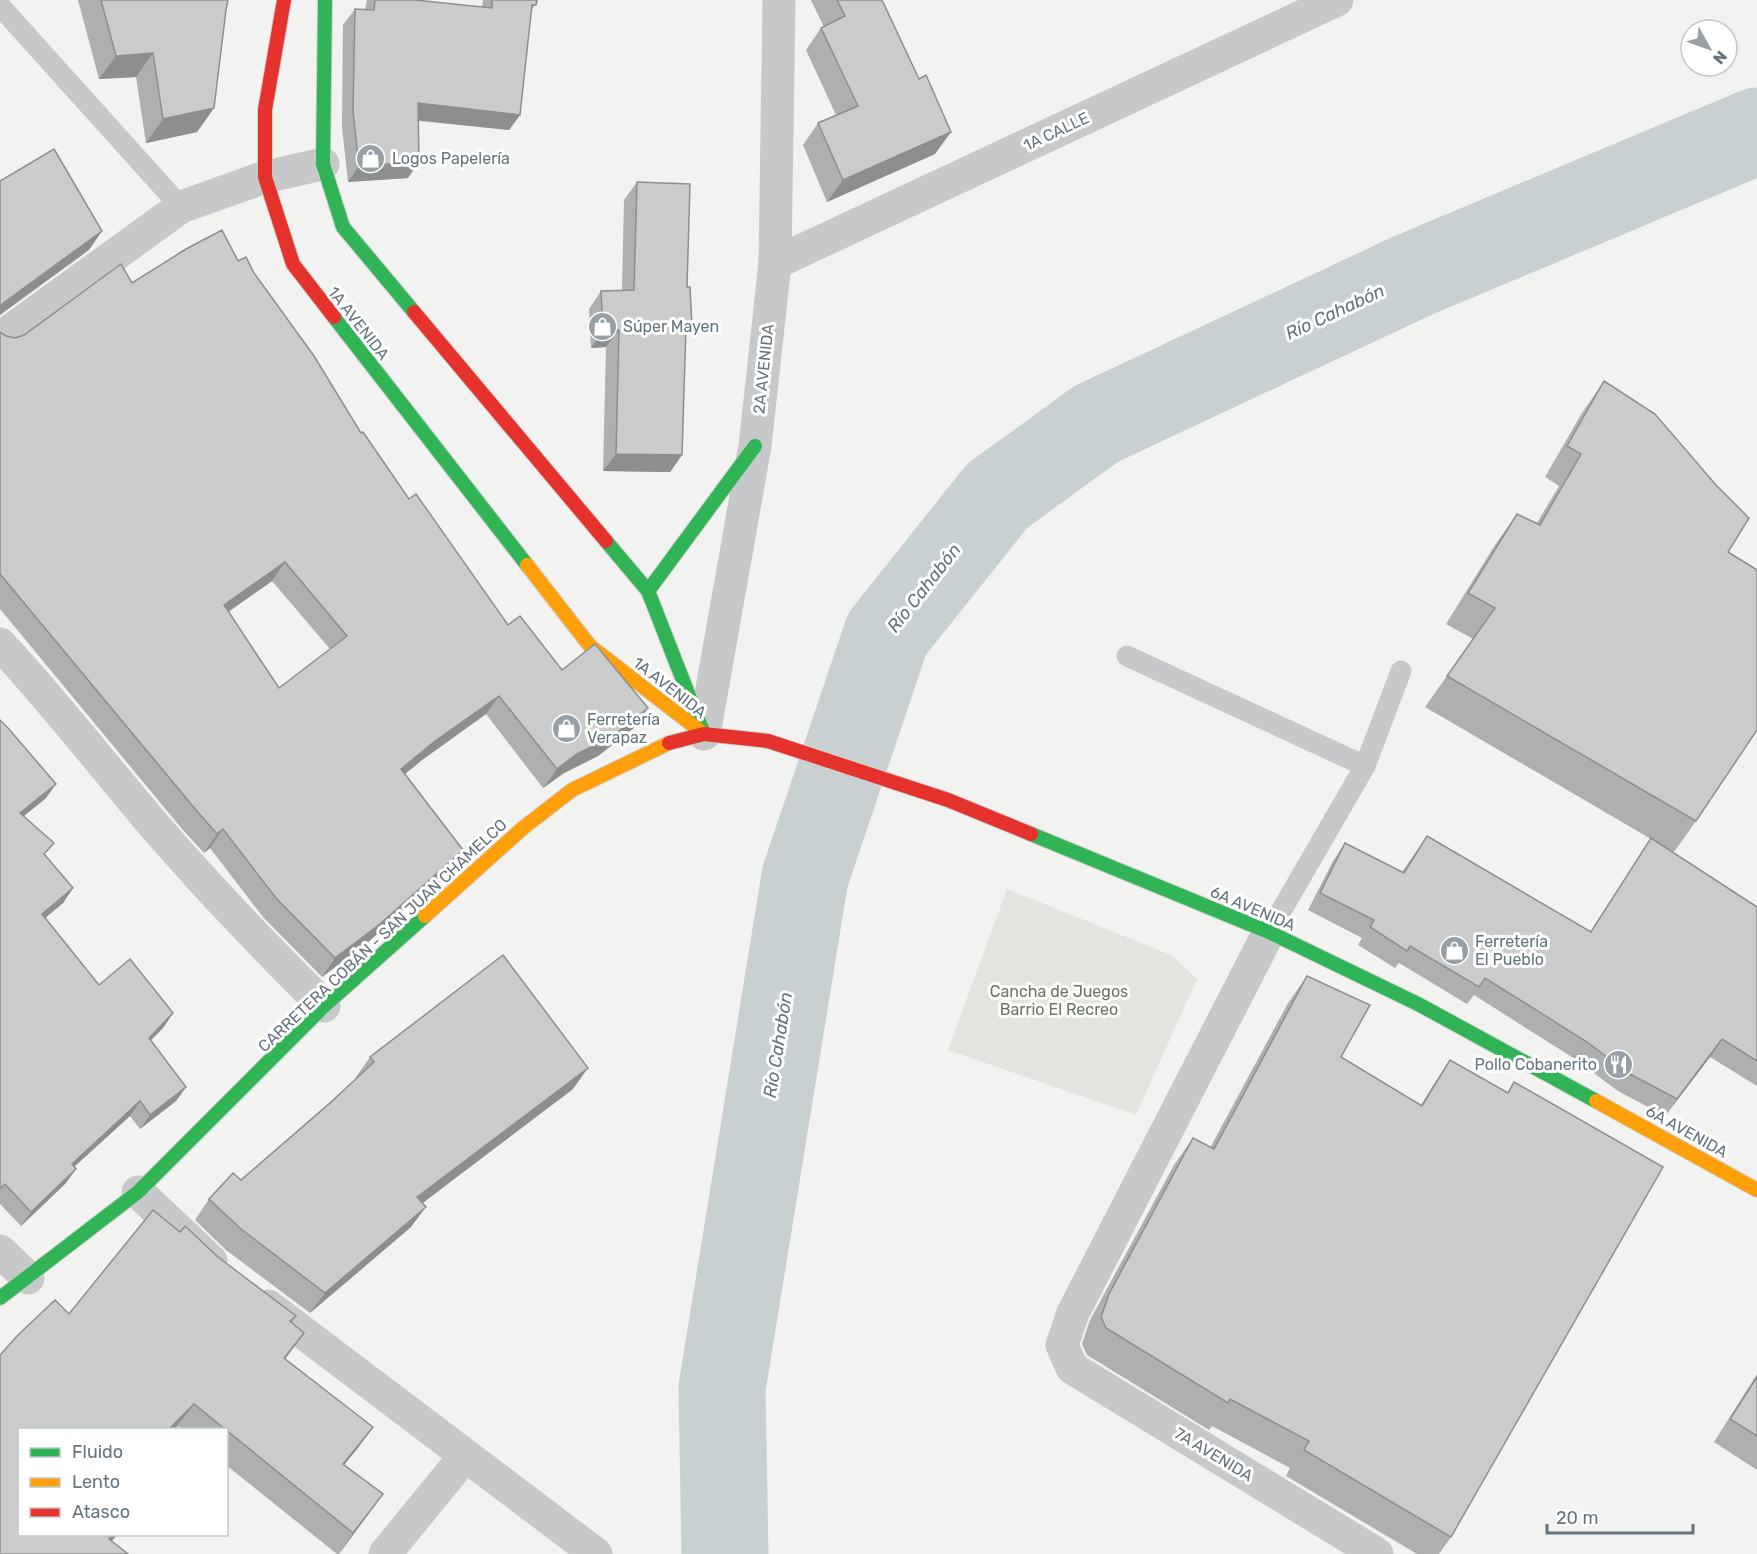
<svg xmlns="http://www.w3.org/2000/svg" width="1757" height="1554" font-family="Rubik,sans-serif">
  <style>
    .green { fill: #e2e5df }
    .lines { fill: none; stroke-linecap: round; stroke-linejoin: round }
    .river { stroke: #c8d0d2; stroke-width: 87 }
    .fast-casing { stroke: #cfd0d0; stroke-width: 16 }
    .slow-casing { stroke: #cfd0d0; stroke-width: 16 }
    .jam-casing { stroke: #cfd0d0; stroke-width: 16 }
    .lane { stroke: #c7c8c9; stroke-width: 21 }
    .street { stroke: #c7c8c9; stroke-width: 33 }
    .fast { stroke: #30b455; stroke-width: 14 }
    .slow { stroke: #ff9f0a; stroke-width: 14 }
    .jam { stroke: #e5322d; stroke-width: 14 }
    .wall { fill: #aeafaf; fill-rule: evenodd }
    .shaded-wall { fill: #8d8e8e }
    .building { fill: #cacbcb; stroke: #8d8e8e; stroke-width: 1.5; fill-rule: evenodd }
    .labels { text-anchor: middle; stroke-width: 6; stroke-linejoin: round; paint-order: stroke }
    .street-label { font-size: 16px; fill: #65747e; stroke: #fff }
    .poi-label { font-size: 16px; fill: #65747e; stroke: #fff; text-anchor: start }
    .park-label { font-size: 16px; fill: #687663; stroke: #fff }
    .water-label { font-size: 18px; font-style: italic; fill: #60767c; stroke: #fff }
  </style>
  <rect width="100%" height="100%" fill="#f2f2f1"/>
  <!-- green -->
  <path class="green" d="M1007 889 1171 955 1197 979 1136 1115 948 1050Z"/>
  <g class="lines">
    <!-- river -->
    <path class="river" d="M725 1554 722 1388 805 877 887 634 997 496 1096 424 1414 275 1757 131"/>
    <defs>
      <g id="fast">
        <path d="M325 0 323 164 343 227 414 312"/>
        <path d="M334 317 527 565"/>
        <path d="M606 541 648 591 704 734"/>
        <path d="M648 591 755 446"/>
        <path d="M1031 834 1269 932 1418 1004 1596 1101"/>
        <path d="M0 1298 138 1192 324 1006 425 916"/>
      </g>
      <g id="slow">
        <path d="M527 565 590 646 704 734"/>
        <path d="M425 916 523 828 572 790 669 743"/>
        <path d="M1596 1101 1757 1190"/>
      </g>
      <g id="jam">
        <path d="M284 0 265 110V177L293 264 334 317"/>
        <path d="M414 312 606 541"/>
        <path d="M669 743 704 734 768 741 948 800 1031 834"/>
      </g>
    </defs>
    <!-- fast casing -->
    <use href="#fast" class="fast-casing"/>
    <!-- slow casing -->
    <use href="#slow" class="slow-casing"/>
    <!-- jam casing -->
    <use href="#jam" class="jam-casing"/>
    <!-- lane -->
    <g class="lane">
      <path d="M0 6 181 207"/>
      <path d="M1127 656 1365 766"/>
      <path d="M1269 932 1365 766 1401 671"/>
    </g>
    <!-- street -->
    <g class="street">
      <path d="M775 263 1337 0"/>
      <path d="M0 338 181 207 265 177 323 164"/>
      <path d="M0 644C52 700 98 759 147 817 203 883 263 945 324 1006"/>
      <path d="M704 734 755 446 775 263 779 0"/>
      <path d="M1269 932 1073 1313 1062 1345 1072 1368 1377 1554"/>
      <path d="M138 1192 211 1261"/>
      <path d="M0 1251 28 1278"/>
      <path d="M268 1306 596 1554"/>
      <path d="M385 1554 465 1456"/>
    </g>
    <!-- fast -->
    <use href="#fast" class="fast"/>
    <!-- slow -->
    <use href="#slow" class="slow"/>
    <!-- jam -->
    <use href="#jam" class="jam"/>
  </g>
  <!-- wall -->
  <g class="wall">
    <path d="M78 0H228L226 10 214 108 197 132 146 143 136 77 99 79Z"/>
    <path d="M367 0H415L482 7 483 0H537L531 12 520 115 509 130 419 121 408 178 348 182 342 127 343 25 355 9 365 10Z"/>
    <path d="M811 0H882L935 154 827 202 803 145 818 123 836 115 806 50 821 28 824 27Z"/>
    <path d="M637 182 687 287 692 326 685 336 682 455 670 472 603 471 606 347 591 348 589 309 601 291 622 290 624 200Z"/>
    <path d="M238 261 254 273 361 433 409 499 508 625 562 670 635 727 598 756 564 773 543 788 486 714 422 760 405 774 463 850 449 869 367 943 322 977 263 917 210 848 204 853 182 829 0 609V332L6 336 15 338 24 335 132 283ZM272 581 330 649 279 688 228 612Z"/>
    <path d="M1604 381 1728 552 1696 821 1674 852 1658 843 1757 907V1086L1710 1057 1665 1116 1618 1091 1575 1059 1474 995 1467 1004 1399 963 1395 968 1358 945 1362 938 1308 910 1333 861 1345 843 1402 872 1427 836 1590 932 1651 839 1425 707 1473 639 1446 624 1495 545 1517 514 1537 523 1559 486 1545 477 1582 413Z"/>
    <path d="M0 720 46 798 24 816 45 855 73 888 63 903 45 918 99 985 173 1013 163 1028 151 1040 186 1087 176 1101 140 1129 130 1116 74 1166 66 1183 21 1226 0 1204Z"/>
    <path d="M1307 976 1341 1057 1421 1105 1432 1087 1450 1060 1507 1093 1514 1082 1451 1537 1439 1554H1417L1286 1476 1290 1468 1212 1426 1209 1430 1087 1355 1082 1344 1090 1320 1174 1165 1193 1138 1210 1148 1288 1003Z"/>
    <path d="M370 1057 573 1089 422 1203 411 1227 310 1313 226 1250 195 1220 209 1199 241 1180 356 1079V1077Z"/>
    <path d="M153 1210 180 1232 185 1226 218 1257 296 1316 292 1323 304 1333 285 1359 373 1427 357 1449 344 1465 383 1494 339 1554H337L226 1465V1430H183L178 1426 174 1430H20V1534H118L112 1541 128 1554H0V1355L18 1335 55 1300 69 1314Z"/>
    <path d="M1757 1374V1470L1714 1442Z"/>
  </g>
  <!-- shaded-wall -->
  <g class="shaded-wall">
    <path d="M153 53 136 77 99 79 116 56Z"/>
    <path d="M418 103 520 115 509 130 407 119Z"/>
    <path d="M214 108 197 132 146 143 163 119Z"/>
    <path d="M951 132 935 154 827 202 843 180Z"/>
    <path d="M419 162 408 178 348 182 359 166Z"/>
    <path d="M102 231 89 250 0 315V307L2 304Z"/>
    <path d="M692 326 680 344 686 327Z"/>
    <path d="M619 330 606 347 591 348 603 331Z"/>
    <path d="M616 454 682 455 670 472 603 471Z"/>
    <path d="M285 562 272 581 211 624 224 605Z"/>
    <path d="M499 696 486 714 422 760 388 788 401 769 435 741Z"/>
    <path d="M648 708 635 727 598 756 564 773 543 788 557 769 577 754Z"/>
    <path d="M56 784 46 798 10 827 20 813Z"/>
    <path d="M223 829 210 848 204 853 217 834Z"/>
    <path d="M463 850 449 869 367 943 322 977 335 958Z"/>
    <path d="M73 888 63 903 32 929 42 914Z"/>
    <path d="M173 1013 163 1028 139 1052 149 1038Z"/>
    <path d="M1722 1039 1710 1057 1665 1116 1677 1099Z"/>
    <path d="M588 1068 573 1089 403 1218 417 1197Z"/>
    <path d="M186 1087 176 1101 140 1129 150 1115Z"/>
    <path d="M140 1101 130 1116 62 1178 72 1164Z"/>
    <path d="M76 1169 66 1183 21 1226 31 1212Z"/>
    <path d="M426 1207 411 1227 310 1313 325 1293Z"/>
    <path d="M304 1333 288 1355 268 1380 284 1358Z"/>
    <path d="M194 1404 174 1430H168Z"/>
    <path d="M373 1427 357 1449 327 1486 343 1464Z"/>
    <path d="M383 1494 367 1516 339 1554 353 1533Z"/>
    <path d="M113 1534H118L100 1554 109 1539Z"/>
  </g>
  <!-- building -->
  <g class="building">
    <path d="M101 0H228L226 10 214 108 163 119 153 53 116 56Z"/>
    <path d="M375 0H415L492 8V0H537L536 5H532L520 115 418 103 419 162 359 166 353 111 355 9 374 10Z"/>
    <path d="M837 0H882L919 79 926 75 951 132 843 180 818 123 858 106 821 28 845 16Z"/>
    <path d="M54 149 102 231 2 304 0 307V181Z"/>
    <path d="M637 182 690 184 687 287H690L692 326 686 327 682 455 616 454 619 330 603 331 601 291 634 290Z"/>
    <path d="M222 230 238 261 246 257 254 273 314 356 361 433 363 432 409 499 416 494 508 625 520 616 562 670 595 644 648 708 611 737 577 754 557 769 499 696 435 741 401 769 463 850 380 924 335 958 276 898 223 829 217 834 196 810 0 574V332L6 336 15 338 24 335 121 264 132 283 186 249ZM285 562 347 636 279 688 224 605Z"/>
    <path d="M1604 381 1655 414 1716 485 1749 518 1728 552 1757 570V730L1696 821 1447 676 1495 608 1468 593 1517 514 1540 525 1581 454 1567 446Z"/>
    <path d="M0 720 8 728 56 784 20 813 54 843 44 854 73 888 42 914 99 985 130 959 173 1013 149 1038 186 1087 150 1115 140 1101 72 1164 76 1169 31 1212 5 1184 1 1188 0 1186Z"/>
    <path d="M1427 836 1591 932 1651 838 1757 907V1061L1722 1039 1677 1099 1630 1074 1587 1042 1485 978 1479 987 1410 946 1407 951 1370 927 1374 920 1320 893 1345 843 1404 873Z"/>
    <path d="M503 955 588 1068 417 1197 426 1207 325 1293 241 1229 209 1199 233 1173 241 1180 329 1104 374 1062 370 1057Z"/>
    <path d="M1307 976 1370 1005 1341 1057 1422 1106 1450 1060 1508 1093 1514 1082 1663 1167 1451 1537 1304 1450 1309 1441 1230 1399 1228 1403 1106 1328 1101 1317 1109 1294 1193 1138 1214 1149Z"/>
    <path d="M153 1210 180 1232 185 1226 218 1257 296 1316 290 1321 304 1333 284 1358 373 1427 343 1464 383 1494 353 1533 194 1404 168 1430H20V1534H113L109 1539 128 1554H0V1355L18 1335 55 1300 69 1314Z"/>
    <path d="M1757 1377V1436L1730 1419Z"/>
  </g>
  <!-- icons -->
  <defs>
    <symbol id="shop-disc" viewBox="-11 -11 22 22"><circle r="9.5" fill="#96a0a6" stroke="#fff"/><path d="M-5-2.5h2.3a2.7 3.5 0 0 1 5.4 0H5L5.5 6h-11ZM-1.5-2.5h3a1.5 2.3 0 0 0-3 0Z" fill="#fff"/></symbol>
    <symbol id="restaurant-disc" viewBox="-11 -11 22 22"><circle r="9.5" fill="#96a0a6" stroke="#fff"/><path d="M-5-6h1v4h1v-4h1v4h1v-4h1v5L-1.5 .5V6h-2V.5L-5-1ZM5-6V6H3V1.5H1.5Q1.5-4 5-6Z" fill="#fff"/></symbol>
  </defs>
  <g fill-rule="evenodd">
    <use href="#shop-disc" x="354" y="142" width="33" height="33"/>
    <use href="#shop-disc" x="586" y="310" width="33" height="33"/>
    <use href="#shop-disc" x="550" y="712" width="33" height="33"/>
    <use href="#shop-disc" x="1438" y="934" width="33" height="33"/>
    <use href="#restaurant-disc" x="1602" y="1048" width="33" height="33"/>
  </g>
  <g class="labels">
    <!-- street labels -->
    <g class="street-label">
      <text transform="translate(1056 131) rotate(-25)" y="6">1A CALLE</text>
      <text transform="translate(359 323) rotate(52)" y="6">1A AVENIDA</text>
      <text transform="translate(763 369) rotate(-84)" y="6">2A AVENIDA</text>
      <text transform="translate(670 687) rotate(38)" y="6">1A AVENIDA</text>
      <text transform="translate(1253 908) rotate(23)" y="6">6A AVENIDA</text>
      <text transform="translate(382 935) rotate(-43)" y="6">CARRETERA COBÁN - SAN JUAN CHAMELCO</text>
      <text transform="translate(1687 1131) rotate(29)" y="6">6A AVENIDA</text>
      <text transform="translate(1214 1454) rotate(31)" y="6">7A AVENIDA</text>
    </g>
    <!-- poi labels -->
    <g class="poi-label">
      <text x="392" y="164">Logos Papelería</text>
      <text x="623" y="332">Súper Mayen</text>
      <text x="587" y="725">Ferretería<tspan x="587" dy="18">Verapaz</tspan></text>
      <text x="1475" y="947">Ferretería<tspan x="1475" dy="18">El Pueblo</tspan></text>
      <text x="1597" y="1070" text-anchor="end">Pollo Cobanerito</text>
    </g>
    <!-- park labels -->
    <g class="park-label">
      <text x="1059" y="997">Cancha de Juegos<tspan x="1059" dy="18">Barrio El Recreo</tspan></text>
    </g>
    <!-- water labels -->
    <g class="water-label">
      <text transform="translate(1335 312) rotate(-25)" y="6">Río Cahabón</text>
      <text transform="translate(924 588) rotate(-52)" y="6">Río Cahabón</text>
      <text transform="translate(778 1045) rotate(-81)" y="6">Río Cahabón</text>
    </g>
  </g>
  <!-- legend -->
  <rect x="18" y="1428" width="210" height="108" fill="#ffffff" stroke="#c1c7cb" stroke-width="1.5"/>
  <rect x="30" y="1448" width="30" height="9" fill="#30b455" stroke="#c1c7cb" stroke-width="1.5"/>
  <text x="72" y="1458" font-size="18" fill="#65747e">Fluido</text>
  <rect x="30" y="1478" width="30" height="9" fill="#ff9f0a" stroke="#c1c7cb" stroke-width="1.5"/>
  <text x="72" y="1488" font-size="18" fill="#65747e">Lento</text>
  <rect x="30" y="1508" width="30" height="9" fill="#e5322d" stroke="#c1c7cb" stroke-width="1.5"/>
  <text x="72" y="1518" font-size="18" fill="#65747e">Atasco</text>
  <!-- north arrow -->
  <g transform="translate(1709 48) rotate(130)"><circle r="28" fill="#ffffff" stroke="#c1c7cb" stroke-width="1.5"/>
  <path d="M0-4.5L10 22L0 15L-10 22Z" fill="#96a0a6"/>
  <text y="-9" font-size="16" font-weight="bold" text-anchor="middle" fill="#65747e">N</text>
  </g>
  <!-- scale -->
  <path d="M1547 1524v9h146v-9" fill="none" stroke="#65747e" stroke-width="3"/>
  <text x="1556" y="1524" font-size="18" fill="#65747e" stroke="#ffffff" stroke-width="4.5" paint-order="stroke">20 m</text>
</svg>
